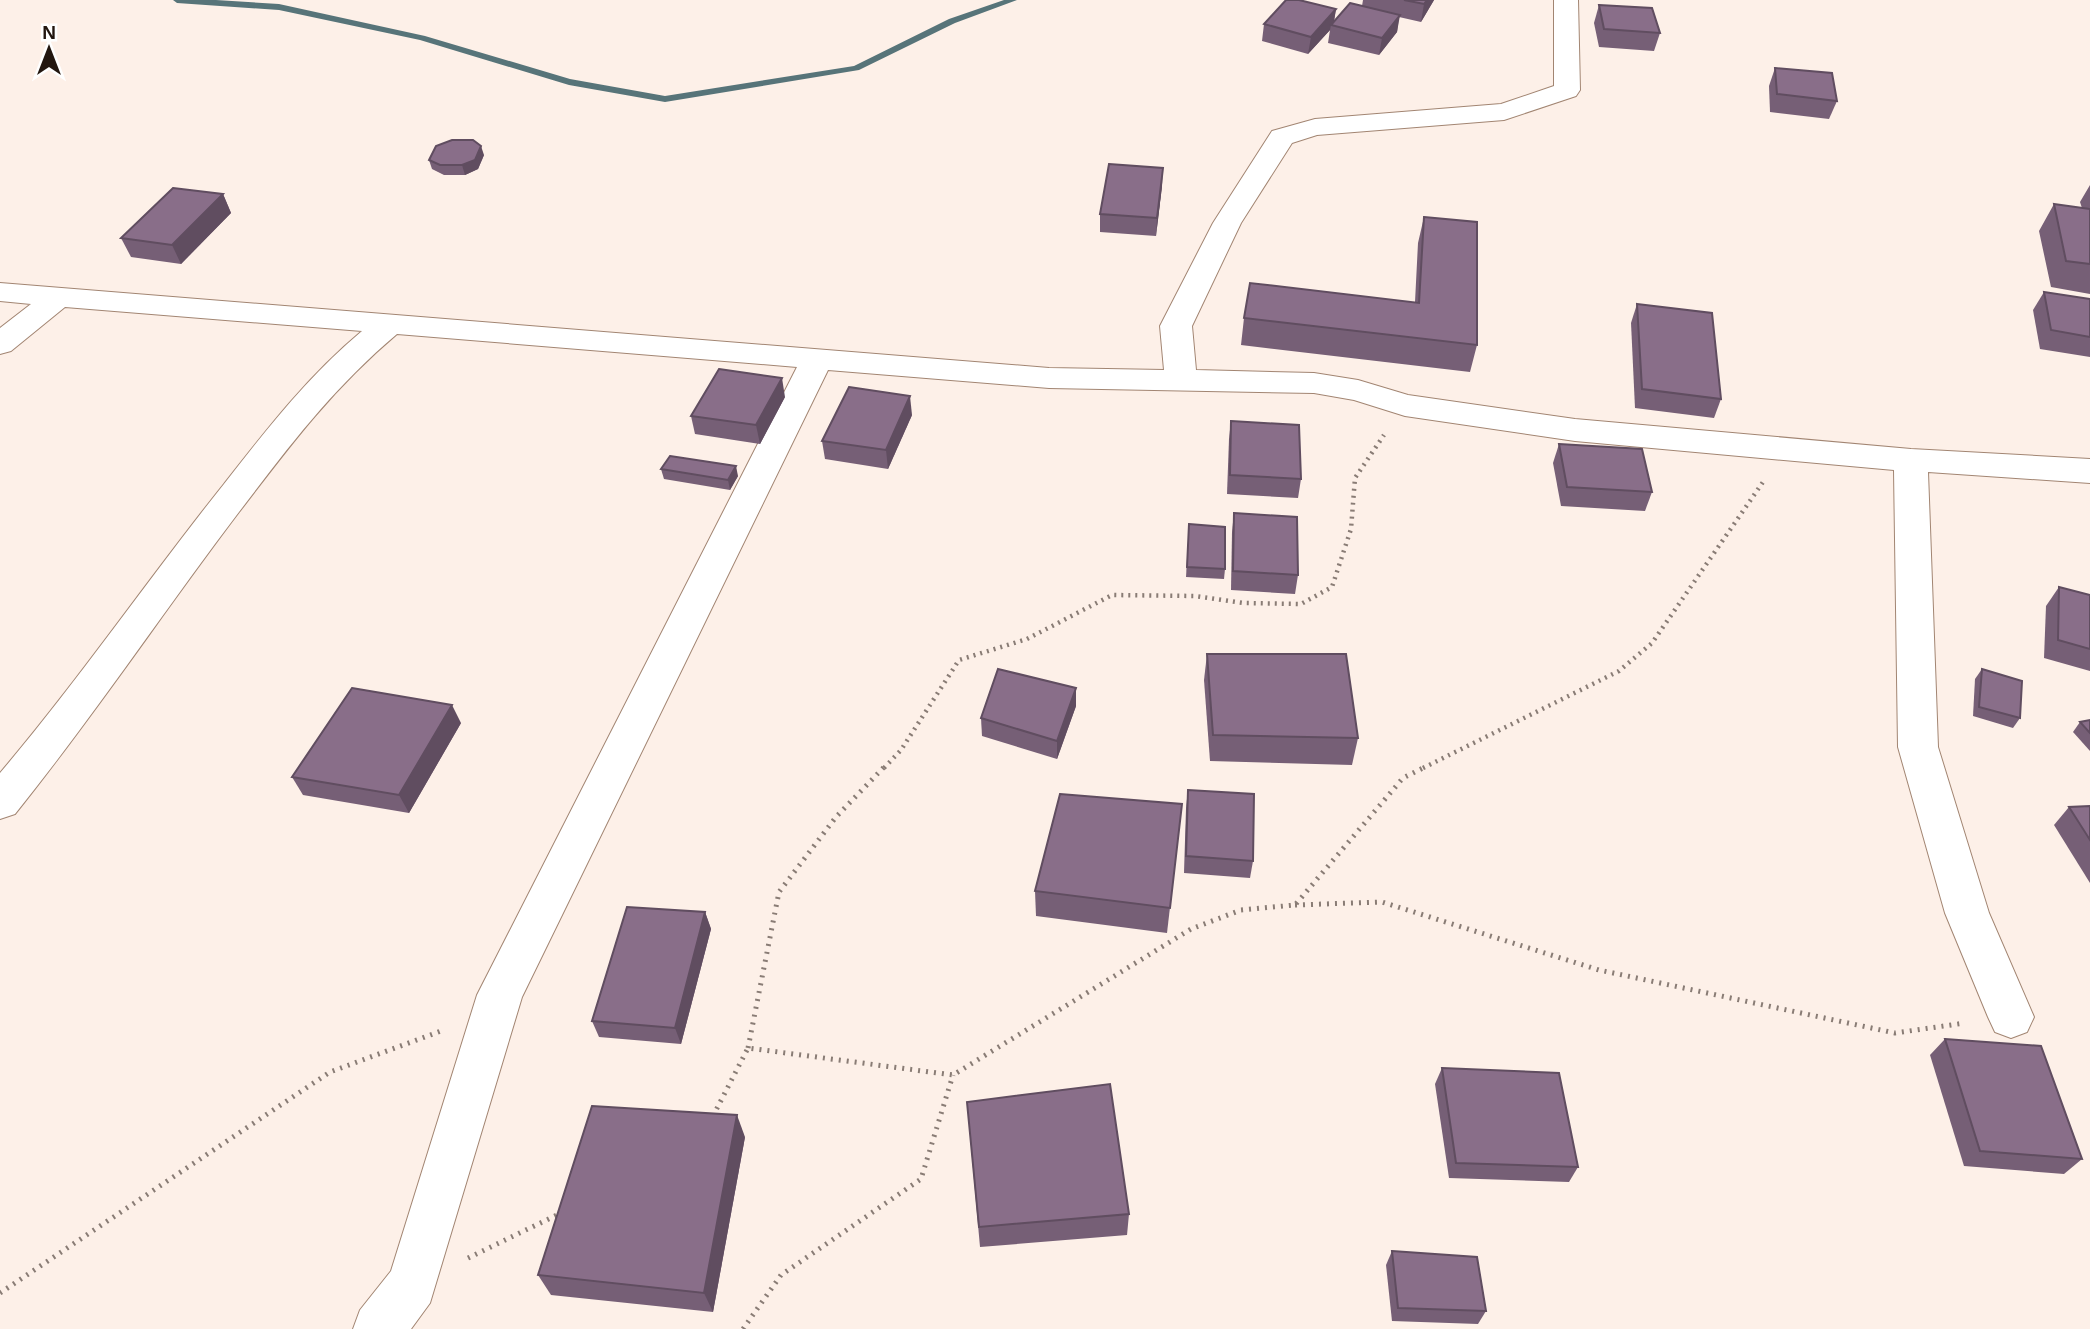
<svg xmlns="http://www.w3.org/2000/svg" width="2090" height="1329" font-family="Arial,sans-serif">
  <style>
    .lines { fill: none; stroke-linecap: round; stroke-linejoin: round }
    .stream { fill: #577479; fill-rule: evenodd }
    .minor-casing { stroke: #a28572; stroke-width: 2 }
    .path-far1 { stroke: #897c75; stroke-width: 4.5; stroke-dasharray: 2 5; stroke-linecap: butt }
    .path { stroke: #897c75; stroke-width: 5; stroke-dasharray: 2 6; stroke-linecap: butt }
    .minor { fill: #fff; fill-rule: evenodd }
    .wall { fill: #765f76 }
    .shaded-wall { fill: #604d60 }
    .building { fill: #896e89; stroke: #604d60; stroke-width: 2 }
  </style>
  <rect width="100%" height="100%" fill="#fdf0e8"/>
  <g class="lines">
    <!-- stream -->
    <path class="stream" d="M173 0H216L279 4 425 36 570 79 665 96 854 66 949 19 1004 0H1017L955 23 859 70 665 102 569 85 420 40 279 10 177 3Z"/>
    <defs>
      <path id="minor" d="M1554 0H1578L1580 90 1576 96 1504 120 1317 135 1292 143 1241 223 1192 326 1196 370 1314 373 1358 380 1408 395 1575 419 1911 449 2090 459V483L1928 472 1938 747 1989 913 2034 1017 2027 1032 2011 1038 1995 1032 1988 1017 1945 913 1898 747 1894 470 1575 441 1405 416 1354 400 1314 393 1049 388 828 370 522 997 430 1303 411 1329H353L360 1310 391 1271 477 995 797 367 397 334C332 389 290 445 239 512 163 612 94 716 15 814L0 819V773C79 680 148 579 224 484 267 429 308 376 362 331L65 307 11 351 0 354V328L31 304 0 301V283L1049 368 1164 370 1160 326 1213 223 1272 131 1315 119 1501 104 1554 86Z"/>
    </defs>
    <!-- minor casing -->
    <use href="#minor" class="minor-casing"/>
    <!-- path-far1 -->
    <g class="path-far1">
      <path d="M884 768 901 750 959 660 1027 639 1112 595 1195 596 1243 603 1301 604 1332 587 1351 529 1355 478 1384 435"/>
      <path d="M1423 768 1619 671 1652 643 1763 482"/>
    </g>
    <!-- path -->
    <g class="path">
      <path d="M1295 905 1382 902 1599 970 1895 1033 1965 1023"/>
      <path d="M748 1048 779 892 836 817 885 766"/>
      <path d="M713 1116 748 1048 953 1075 1191 929 1241 910 1295 905 1403 778 1427 766"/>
      <path d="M468 1258 561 1213"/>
      <path d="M0 1293 330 1072 441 1031"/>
      <path d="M743 1329 781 1275 921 1179 953 1075"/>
    </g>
    <!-- minor -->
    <use href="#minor" class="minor"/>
  </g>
  <!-- wall -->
  <g class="wall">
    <path d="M1363 0H1434L1421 22 1399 17 1397 32 1379 55 1328 43 1330 30 1308 54 1262 41 1264 24 1336 9 1334 22 1362 6Z"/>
    <path d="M1599 5 1660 33 1654 51 1599 47 1594 23Z"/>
    <path d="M1775 68 1837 101 1829 119 1770 112 1769 86Z"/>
    <path d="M484 155 478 169 465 175H444L432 169 429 160Z"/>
    <path d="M2090 185V294L2051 287 2039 231 2054 204 2082 208 2080 202Z"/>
    <path d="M1162 186 1156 236 1100 232V214Z"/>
    <path d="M223 194 231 213 181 264 131 257 121 238Z"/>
    <path d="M1424 217 1477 345 1470 372 1241 345 1244 318 1415 302 1418 243Z"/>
    <path d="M2044 292 2090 299V357L2040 349 2033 310Z"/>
    <path d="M1637 304 1721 399 1714 418 1635 408 1631 323Z"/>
    <path d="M785 397 760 444 695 434 691 416Z"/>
    <path d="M912 415 888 469 825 459 822 441Z"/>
    <path d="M1231 421 1301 479 1298 498 1227 494 1229 439Z"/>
    <path d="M1559 444 1652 492 1645 511 1561 506 1553 463Z"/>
    <path d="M661 469 738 476 730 490 664 479Z"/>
    <path d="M1234 513 1298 575 1295 594 1231 590 1232 532Z"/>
    <path d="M1189 524 1225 569 1224 579 1186 577Z"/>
    <path d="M2059 587 2090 595V671L2044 658 2046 606Z"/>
    <path d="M1207 654 1358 738 1352 765 1210 761 1204 680Z"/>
    <path d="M1982 669 2020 718 2013 728 1973 716 1975 679Z"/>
    <path d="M1076 706 1057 759 982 736 981 718Z"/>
    <path d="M2090 720V751L2073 732 2080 722Z"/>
    <path d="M461 723 409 813 303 795 292 777Z"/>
    <path d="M1188 790 1253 861 1250 878 1184 873 1186 808Z"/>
    <path d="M1182 804 1167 933 1036 916 1035 891Z"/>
    <path d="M2090 806V883L2054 825 2069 807Z"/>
    <path d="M705 912 711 929 681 1044 599 1037 592 1021Z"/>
    <path d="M1945 1039 2082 1159 2064 1174 1964 1166 1930 1055Z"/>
    <path d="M1442 1068 1578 1167 1569 1182 1449 1178 1435 1084Z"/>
    <path d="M967 1102 1129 1214 1127 1235 980 1247Z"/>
    <path d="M745 1137 713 1312 551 1295 538 1275Z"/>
    <path d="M1392 1251 1486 1311 1478 1324 1392 1321 1386 1265Z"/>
  </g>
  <!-- shaded-wall -->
  <g class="shaded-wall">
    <path d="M1427 0H1434L1421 22 1424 4Z"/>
    <path d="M1336 9 1333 26 1331 25 1330 30 1308 54 1311 37Z"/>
    <path d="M1400 15 1397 32 1379 55 1382 38Z"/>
    <path d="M481 146 484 155 478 169 465 175 462 165Z"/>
    <path d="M1163 168 1162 186 1156 236 1157 218Z"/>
    <path d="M223 194 231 213 181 264 172 245Z"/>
    <path d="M782 378 785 397 760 444 756 425Z"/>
    <path d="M910 396 912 415 888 469 886 450Z"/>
    <path d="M736 466 738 476 730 490 728 480Z"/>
    <path d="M1076 688V706L1057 759V741Z"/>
    <path d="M452 705 461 723 409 813 399 795Z"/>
    <path d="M705 912 711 929 681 1044 675 1028Z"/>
    <path d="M737 1115 745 1137 713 1312 704 1293Z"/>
  </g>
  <!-- building -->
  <g class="building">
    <path d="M1286 0H1299L1336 9 1311 37 1264 24Z"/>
    <path d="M1404 0H1427L1424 4Z"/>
    <path d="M1350 3 1400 15 1382 38 1331 25Z"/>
    <path d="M1599 5 1652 8 1660 33 1604 29Z"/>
    <path d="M1775 68 1832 73 1837 101 1777 94Z"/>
    <path d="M452 140H473L481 146 475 160 462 165H440L429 160 436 146Z"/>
    <path d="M1109 164 1163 168 1157 218 1100 214Z"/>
    <path d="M173 188 223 194 172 245 121 238Z"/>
    <path d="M2054 204 2090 209V264L2066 261Z"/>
    <path d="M1424 217 1477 222V345L1244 318 1250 283 1419 303Z"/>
    <path d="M2044 292 2090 299V337L2051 330Z"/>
    <path d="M1637 304 1712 313 1721 399 1642 389Z"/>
    <path d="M719 369 782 378 756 425 691 416Z"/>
    <path d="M849 387 910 396 886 450 822 441Z"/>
    <path d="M1231 421 1299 425 1301 479 1230 475Z"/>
    <path d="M1559 444 1642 449 1652 492 1567 487Z"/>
    <path d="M670 456 736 466 728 480 661 469Z"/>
    <path d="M1234 513 1297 517 1298 575 1233 571Z"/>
    <path d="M1189 524 1225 527V569L1187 567Z"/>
    <path d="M2059 587 2090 595V649L2058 640Z"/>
    <path d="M1207 654H1346L1358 738 1213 735Z"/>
    <path d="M998 669 1076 688 1057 741 981 718Z"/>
    <path d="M1982 669 2022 681 2020 718 1979 707Z"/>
    <path d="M352 688 452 705 399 795 292 777Z"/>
    <path d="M2090 720V733L2080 722Z"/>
    <path d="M1188 790 1254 794 1253 861 1186 856Z"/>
    <path d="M1060 794 1182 804 1170 908 1035 891Z"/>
    <path d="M2090 806V840L2069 807Z"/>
    <path d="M627 907 705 912 675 1028 592 1021Z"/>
    <path d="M1945 1039 2041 1046 2082 1159 1980 1151Z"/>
    <path d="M1442 1068 1559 1073 1578 1167 1456 1163Z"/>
    <path d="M1110 1084 1129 1214 979 1227 967 1102Z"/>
    <path d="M592 1106 737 1115 704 1293 538 1275Z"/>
    <path d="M1392 1251 1477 1257 1486 1311 1398 1308Z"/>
  </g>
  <!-- north arrow -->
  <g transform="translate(49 49)" stroke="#ffffff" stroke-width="5" paint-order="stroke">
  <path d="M0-5L12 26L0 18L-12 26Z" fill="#22160f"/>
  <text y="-10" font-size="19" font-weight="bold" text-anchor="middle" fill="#22160f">N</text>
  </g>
</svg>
